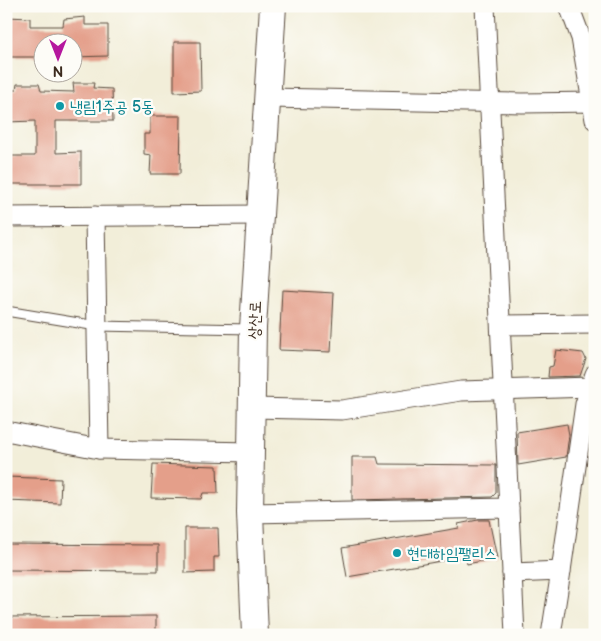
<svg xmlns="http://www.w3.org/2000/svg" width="601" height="641" font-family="'Balsamiq Sans','Poor Story',sans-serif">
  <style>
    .building { fill: #e49f8a }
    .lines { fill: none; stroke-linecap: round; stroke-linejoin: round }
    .lane-casing { stroke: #56473a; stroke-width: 11 }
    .street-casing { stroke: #56473a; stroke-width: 21 }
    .secondary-casing { stroke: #56473a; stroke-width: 28 }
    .lane { stroke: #fff; stroke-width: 9 }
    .street { stroke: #fff; stroke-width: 19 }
    .secondary { stroke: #fff; stroke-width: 26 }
    .culture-dot { fill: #0f9aa8; stroke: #fdfcf7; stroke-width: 2 }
    .labels { text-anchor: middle; stroke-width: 4.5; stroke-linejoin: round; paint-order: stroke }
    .culture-label { font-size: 16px; fill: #0d838f; stroke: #fdfcf7; text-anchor: start }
    .street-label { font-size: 16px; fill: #3b2a1e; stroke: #fdfcf7 }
  </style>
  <rect width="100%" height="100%" fill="#fdfcf7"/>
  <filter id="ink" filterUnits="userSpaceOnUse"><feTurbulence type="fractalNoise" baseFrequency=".02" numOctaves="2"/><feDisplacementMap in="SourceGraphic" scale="10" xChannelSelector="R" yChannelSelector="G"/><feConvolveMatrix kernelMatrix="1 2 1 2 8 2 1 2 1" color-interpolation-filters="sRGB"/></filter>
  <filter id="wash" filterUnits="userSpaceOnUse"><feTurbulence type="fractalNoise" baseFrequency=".0096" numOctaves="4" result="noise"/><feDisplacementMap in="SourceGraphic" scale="20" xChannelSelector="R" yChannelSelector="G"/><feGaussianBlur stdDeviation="1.12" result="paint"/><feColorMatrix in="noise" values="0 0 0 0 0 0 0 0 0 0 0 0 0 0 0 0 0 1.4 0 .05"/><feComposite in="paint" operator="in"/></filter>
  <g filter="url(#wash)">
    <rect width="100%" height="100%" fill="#f2eed9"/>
    <g id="blocks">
      <!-- building -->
      <g class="building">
        <path d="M7 17 30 18V26H63L64 19 85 17V25H108V56L72 57V42H42V57H6Z"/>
        <path d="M174 42H200L201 91 174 92Z"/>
        <path d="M73 83H94L93 88 112 89 113 121H56V153L81 152V184H6V156H35V121L6 122V90H16L17 84H39L41 91 74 92Z"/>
        <path d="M150 116H181L180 174H150L151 155 144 154V134H150Z"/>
        <path d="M282 290 334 293 331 352 279 350Z"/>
        <path d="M556 350 583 353 586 359 580 376 548 377 549 367 553 366Z"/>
        <path d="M567 424 569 435 566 457 518 465 517 432Z"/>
        <path d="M352 457H377L379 464 496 465V493L492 497 352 500Z"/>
        <path d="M153 464 217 466 218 493H203L201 499 151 498Z"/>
        <path d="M6 477 61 479 60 503 6 501Z"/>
        <path d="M478 520H489L497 558 467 564 465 557 347 577 342 548 459 528 458 524Z"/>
        <path d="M185 528H218L219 557H214V572L185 573Z"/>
        <path d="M6 544 158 545V571L6 570Z"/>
        <path d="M156 616V635H6V617Z"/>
      </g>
    </g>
  </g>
  <g filter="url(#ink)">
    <use href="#blocks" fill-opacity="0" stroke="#56473a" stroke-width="1"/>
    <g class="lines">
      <defs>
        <path id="lane" d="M6 311 97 326 251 329"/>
        <g id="street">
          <path d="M485 6 515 635"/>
          <path d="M569 6 581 38 595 120"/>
          <path d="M269 98 522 103 595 102"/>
          <path d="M95 216 99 449"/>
          <path d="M6 217 260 215"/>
          <path d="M501 325 595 324"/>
          <path d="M253 408 342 410 461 391 591 387"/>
          <path d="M6 431 99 449 251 452"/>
          <path d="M250 513 509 508"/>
          <path d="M512 573 561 571 585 404 595 374"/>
          <path d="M551 635 561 571"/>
        </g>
        <path id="secondary" d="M255 635 250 513 253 328 273 6"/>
      </defs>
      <!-- lane casing -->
      <use href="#lane" class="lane-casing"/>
      <!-- street casing -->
      <use href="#street" class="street-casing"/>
      <!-- secondary casing -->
      <use href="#secondary" class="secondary-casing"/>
      <!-- lane -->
      <use href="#lane" class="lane"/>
      <!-- street -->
      <use href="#street" class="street"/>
      <!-- secondary -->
      <use href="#secondary" class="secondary"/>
    </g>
  </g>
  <!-- markers -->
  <g class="culture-dot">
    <circle cx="60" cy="106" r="5"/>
    <circle cx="397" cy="553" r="5"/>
  </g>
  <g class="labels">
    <!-- culture labels -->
    <g class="culture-label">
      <text x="70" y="112">냉림1주공 5동</text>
      <text x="407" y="559">현대하임팰리스</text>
    </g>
    <!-- street labels -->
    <g class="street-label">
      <text transform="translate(254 320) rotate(-88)" y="6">상산로</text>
    </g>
  </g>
  <!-- margin -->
  <rect width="601" height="641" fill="none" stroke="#fdfcf7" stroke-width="25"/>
  <!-- north arrow -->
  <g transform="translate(58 58) rotate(180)"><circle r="24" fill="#fdfcf7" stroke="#afa8a0"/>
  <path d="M0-4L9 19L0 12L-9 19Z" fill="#b5179e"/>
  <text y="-8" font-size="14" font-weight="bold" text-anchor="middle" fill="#3b2a1e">N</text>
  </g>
</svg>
